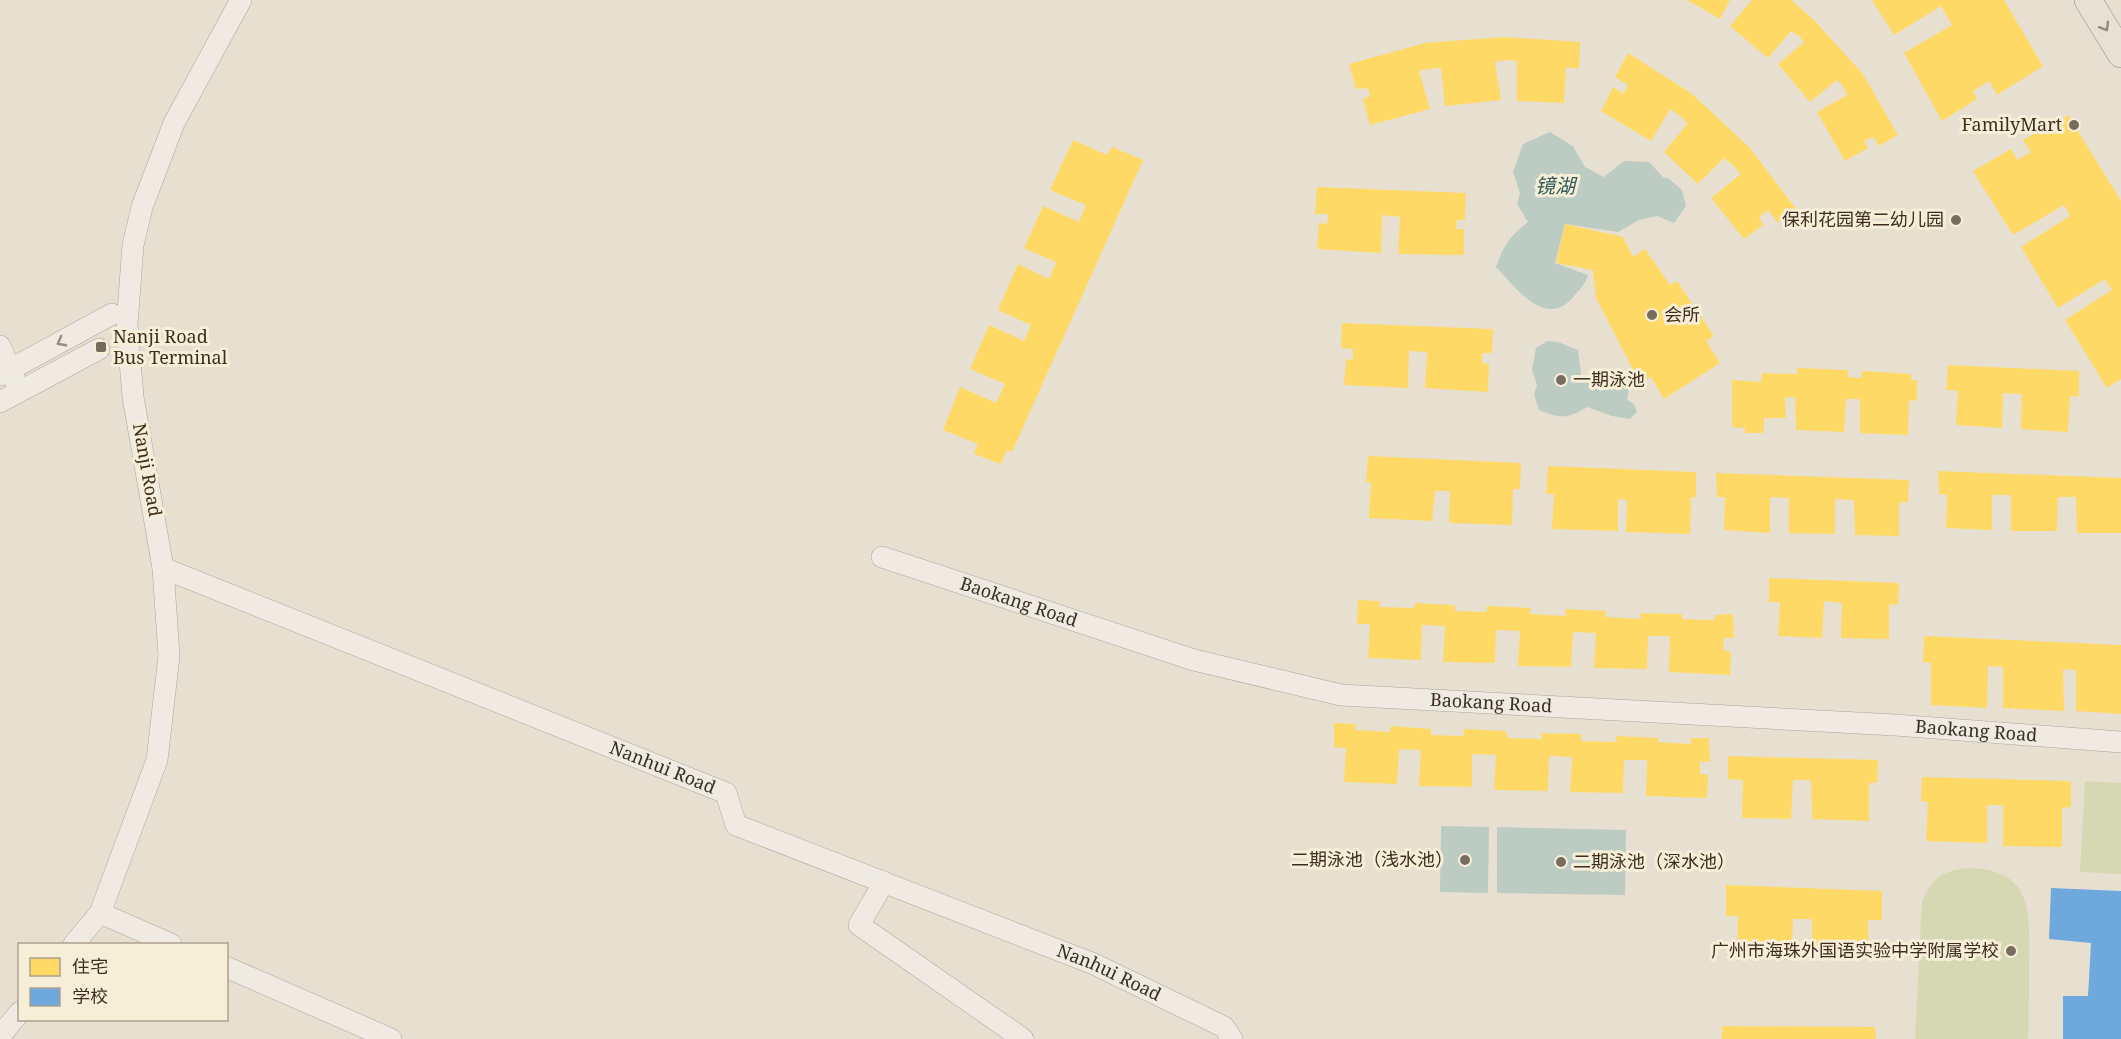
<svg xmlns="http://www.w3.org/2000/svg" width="2121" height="1039" font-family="'Noto Serif','Noto Sans SC',serif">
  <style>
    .green { fill: #d6d7b3 }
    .water { fill: #bcccc2 }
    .homes { fill: #ffd966 }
    .schools { fill: #6fa8dc }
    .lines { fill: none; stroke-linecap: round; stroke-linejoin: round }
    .minor-casing { stroke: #ada599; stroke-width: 22 }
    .major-casing { stroke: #928b80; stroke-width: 28 }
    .minor { stroke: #efebe3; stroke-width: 21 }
    .major { stroke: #e6e1d4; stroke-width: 27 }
    .oneway { stroke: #92887a }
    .oneway2 { stroke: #968c82 }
    .poi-dot { fill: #786c5e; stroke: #f7eed8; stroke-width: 2 }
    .labels { text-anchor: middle; stroke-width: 6; stroke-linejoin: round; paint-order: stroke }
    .poi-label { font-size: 18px; fill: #3d2e20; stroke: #f7eed8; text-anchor: end }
    .street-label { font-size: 18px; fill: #3d2e20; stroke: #f7eed8 }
    .water-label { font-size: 20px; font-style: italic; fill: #2f5d5a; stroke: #f7eed8 }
  </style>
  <rect width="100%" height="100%" fill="#e7e0d1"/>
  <!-- green -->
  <g class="green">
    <path d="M2085 781 2121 783V874L2080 872Z"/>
    <path d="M1968 868C2034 869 2030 914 2029 964 2029 989 2029 1014 2028 1039H1915L1922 901C1933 877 1942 871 1968 868Z"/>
  </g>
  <!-- water -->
  <g class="water">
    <path d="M1550 132 1573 146 1585 167 1604 177 1624 161 1649 162 1664 178H1668L1682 190 1686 206 1674 223 1657 216 1639 220 1618 232 1565 224 1555 263 1588 275C1586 283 1580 289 1575 295 1547 331 1517 289 1496 267 1503 246 1510 236 1528 222L1517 204 1520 193 1513 172 1523 144Z"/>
    <path d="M1547 341 1558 342 1578 350 1581 375 1589 383 1610 382 1629 389 1627 400 1634 404 1637 412 1630 419 1612 416 1587 407C1568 419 1560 419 1539 410L1534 394 1537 385 1532 370 1536 348Z"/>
    <path d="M1441 826 1489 827 1488 893 1440 892Z"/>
    <path d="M1497 827 1626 830 1625 895 1497 893Z"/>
  </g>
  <!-- homes -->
  <g class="homes">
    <path d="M1687 0H1730L1720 19Z"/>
    <path d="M1752 0H1791L1813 19 1863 74 1898 135 1879 146 1873 137 1864 141 1868 148 1845 161 1817 112 1847 95 1843 86 1837 80 1810 102 1778 64 1804 42 1799 36 1791 31 1768 58 1730 26Z"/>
    <path d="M1872 0H2004L2043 66 1997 95 1989 81 1973 91 1977 99 1942 121 1904 53 1952 25 1941 6 1894 35Z"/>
    <path d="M1503 37 1580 42 1579 69 1566 67 1564 103 1517 101V61L1504 60 1495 62 1501 100 1445 106 1441 68 1429 69 1419 71 1430 109 1370 125 1363 99 1370 96 1368 88 1356 89 1349 64 1425 43Z"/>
    <path d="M1628 53 1691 93 1750 148 1796 209 1778 223 1768 210 1759 217 1763 225 1744 239 1711 198 1741 174 1734 166 1724 158 1698 184 1664 152 1688 123 1679 115 1670 109 1651 141 1601 111 1613 87 1623 94 1628 85 1615 77Z"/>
    <path d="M2068 115 2121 201V379L2107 388 2065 320 2112 290 2105 279 2058 308 2021 247 2070 216 2064 205 2013 235 1973 171 2011 149 2017 160 2031 152 2023 140Z"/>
    <path d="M1073 140 1107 155 1112 147 1143 160 1012 452 1007 450 1001 464 974 454 978 444 943 430 960 387 996 403 1005 384 970 369 989 325 1024 341 1031 325 998 310 1018 264 1049 279 1056 262 1024 248 1043 206 1079 222 1086 205 1050 190Z"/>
    <path d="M1317 187 1466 193 1465 220H1457L1456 229H1464V255L1398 254 1400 217 1382 215 1381 253 1317 249 1319 223 1327 224 1328 214H1315Z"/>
    <path d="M1565 224 1623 237 1633 257 1645 249 1670 285 1677 281 1714 336 1706 341 1720 363 1664 399 1651 377 1640 383 1596 298 1593 270 1556 263Z"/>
    <path d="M1342 323 1493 329 1492 353H1482V363L1489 364 1488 392 1425 388 1427 352 1409 351 1408 388 1344 385 1346 359 1353 360V349L1341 348Z"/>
    <path d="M1948 365 2079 371V397L2070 396 2068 432 2021 429 2022 394 2003 393 2002 428 1956 425 1958 391 1946 390Z"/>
    <path d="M1797 368 1848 370V377L1862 378V371L1911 374V380H1917V401L1909 400 1908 435 1860 433V399H1846L1844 432 1796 430 1795 397H1785L1786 418H1764V433H1745V428L1732 427V380L1761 382 1762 373 1797 374Z"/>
    <path d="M1368 456 1521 463 1520 489H1513L1512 525 1449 523 1450 491H1435L1432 521 1369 518 1371 483 1366 482Z"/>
    <path d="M1548 466 1696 472V497H1691L1690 534 1626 532 1627 500 1618 499V531L1552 529 1554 494H1546Z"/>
    <path d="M1938 471 2121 478V533H2077L2076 497H2058L2057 531H2011V495H1992V530L1946 528 1947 495 1939 494Z"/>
    <path d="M1716 473 1909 480 1908 502 1899 503V536L1855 535 1854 500 1835 499V534L1789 533V498L1770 497V533L1724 530 1725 497H1717Z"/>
    <path d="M1769 578 1899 583 1898 605 1889 604V639L1841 638 1842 603 1824 601 1822 638 1778 636 1780 602H1769Z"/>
    <path d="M1358 600 1380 601 1379 607 1414 608 1415 603 1455 605V611L1487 612V606L1530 608V614L1566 616 1565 609 1606 611 1605 617 1641 619 1640 613 1682 614V619L1715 620V615L1733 614 1734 638H1724L1723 650 1731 652 1730 675 1669 672 1670 636H1648L1647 669 1594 668 1596 633 1573 632 1571 667 1518 666 1520 631 1496 630 1495 663 1443 662 1445 626 1422 625 1421 660 1368 658 1370 624H1357Z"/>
    <path d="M1924 636 2121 645V714L2076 711V670L2063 669 2064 711 2003 708V667L1988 666 1987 708 1931 705V663L1923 662Z"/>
    <path d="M1334 723 1356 724 1355 730 1390 732 1391 726 1431 729V735L1463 736 1464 729 1506 731 1507 738 1542 739 1541 733 1582 734 1581 741 1617 742 1616 736 1658 738V742L1691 744V738H1709L1710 762 1700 761V774L1708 775 1707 798 1646 796 1647 760H1624L1623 793 1570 792 1572 757 1549 756 1548 791 1494 790 1496 755 1472 754V787L1419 786 1421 750 1399 749 1397 784 1344 782 1346 748 1334 747Z"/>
    <path d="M1728 756 1878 760 1877 783H1869V821L1812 819 1811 780H1793L1791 819 1742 818 1743 780 1728 779Z"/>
    <path d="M1922 777 2071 781V807L2062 808V847L2003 846V805H1987V843L1926 841 1928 802 1921 801Z"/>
    <path d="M1726 885 1882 891V920H1868L1869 956 1812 952V919H1793L1792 953 1738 952V916H1726Z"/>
    <path d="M1722 1026 1875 1027 1876 1039H1722Z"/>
  </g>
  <!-- schools -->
  <path class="schools" d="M2051 888 2121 891V1039H2063V996H2088L2091 943 2049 939Z"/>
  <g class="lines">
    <defs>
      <g id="minor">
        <path d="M0 346 16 383"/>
        <path d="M0 375 112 314"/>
        <path d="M0 402 99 349"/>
        <path id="s1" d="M882 557 1194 660 1341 695 1895 725 2121 742"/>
        <path id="s2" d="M163 568 726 793 736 825 1094 964 1224 1027 1232 1039"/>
        <path d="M884 882 859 925 1023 1039"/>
        <path d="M100 913 171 944"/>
        <path d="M74 944 100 913 157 760 169 656 163 568 133 397 127 325 133 245 142 207 174 123 241 0"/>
        <path d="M226 967 391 1039"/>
        <path d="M0 1036 20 1012"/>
      </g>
      <path id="major" d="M2088 0 2121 54"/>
    </defs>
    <!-- minor casing -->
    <use href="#minor" class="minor-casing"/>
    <!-- major casing -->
    <use href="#major" class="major-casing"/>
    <!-- minor -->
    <use href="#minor" class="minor"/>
    <!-- major -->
    <use href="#major" class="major"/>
  </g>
  <!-- one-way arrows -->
  <defs><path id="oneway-chevron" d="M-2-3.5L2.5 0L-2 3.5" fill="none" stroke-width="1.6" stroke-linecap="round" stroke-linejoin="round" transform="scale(1.5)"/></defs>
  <use class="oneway" href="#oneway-chevron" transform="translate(2105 27) rotate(59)"/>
  <use class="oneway2" href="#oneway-chevron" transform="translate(61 342) rotate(152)"/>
  <!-- markers -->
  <g class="poi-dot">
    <circle cx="2074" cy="125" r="6"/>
    <circle cx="1956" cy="220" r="6"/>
    <circle cx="1652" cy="315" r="6"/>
    <rect x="95" y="341" width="12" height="12" rx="3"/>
    <circle cx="1561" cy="380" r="6"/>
    <circle cx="1465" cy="860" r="6"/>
    <circle cx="1561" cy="862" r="6"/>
    <circle cx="2011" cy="951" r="6"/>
  </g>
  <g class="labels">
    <!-- poi labels -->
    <g class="poi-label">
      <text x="2062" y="131">FamilyMart</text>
      <text x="1944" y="226">保利花园第二幼儿园</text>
      <text x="1664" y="321" text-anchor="start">会所</text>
      <text x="113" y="343" text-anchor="start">Nanji Road<tspan x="113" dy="21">Bus Terminal</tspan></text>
      <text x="1573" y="386" text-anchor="start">一期泳池</text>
      <text x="1453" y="866">二期泳池（浅水池）</text>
      <text x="1573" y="868" text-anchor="start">二期泳池（深水池）</text>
      <text x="1999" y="957">广州市海珠外国语实验中学附属学校</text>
    </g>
    <!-- street labels -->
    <g class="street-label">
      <text transform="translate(147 470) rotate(80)" y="6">Nanji Road</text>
      <text dy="6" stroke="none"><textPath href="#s1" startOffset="144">Baokang Road</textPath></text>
      <text dy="6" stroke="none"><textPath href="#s1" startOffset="630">Baokang Road</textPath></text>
      <text dy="6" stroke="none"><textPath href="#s1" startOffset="1116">Baokang Road</textPath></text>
      <text dy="6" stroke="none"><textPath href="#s2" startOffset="538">Nanhui Road</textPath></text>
      <text dy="6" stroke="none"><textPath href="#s2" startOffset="1041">Nanhui Road</textPath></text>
    </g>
    <!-- water labels -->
    <g class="water-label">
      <text x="1555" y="193">镜湖</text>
    </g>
  </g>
  <!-- legend -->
  <rect x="18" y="943" width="210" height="78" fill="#f7eed8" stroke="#ada18e" stroke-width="1.5"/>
  <rect x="30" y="958" width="30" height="18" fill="#ffd966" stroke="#ada18e" stroke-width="1.5"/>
  <text x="72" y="973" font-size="18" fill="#3d2e20">住宅</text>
  <rect x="30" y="988" width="30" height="18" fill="#6fa8dc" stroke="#ada18e" stroke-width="1.5"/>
  <text x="72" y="1003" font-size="18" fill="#3d2e20">学校</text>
</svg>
